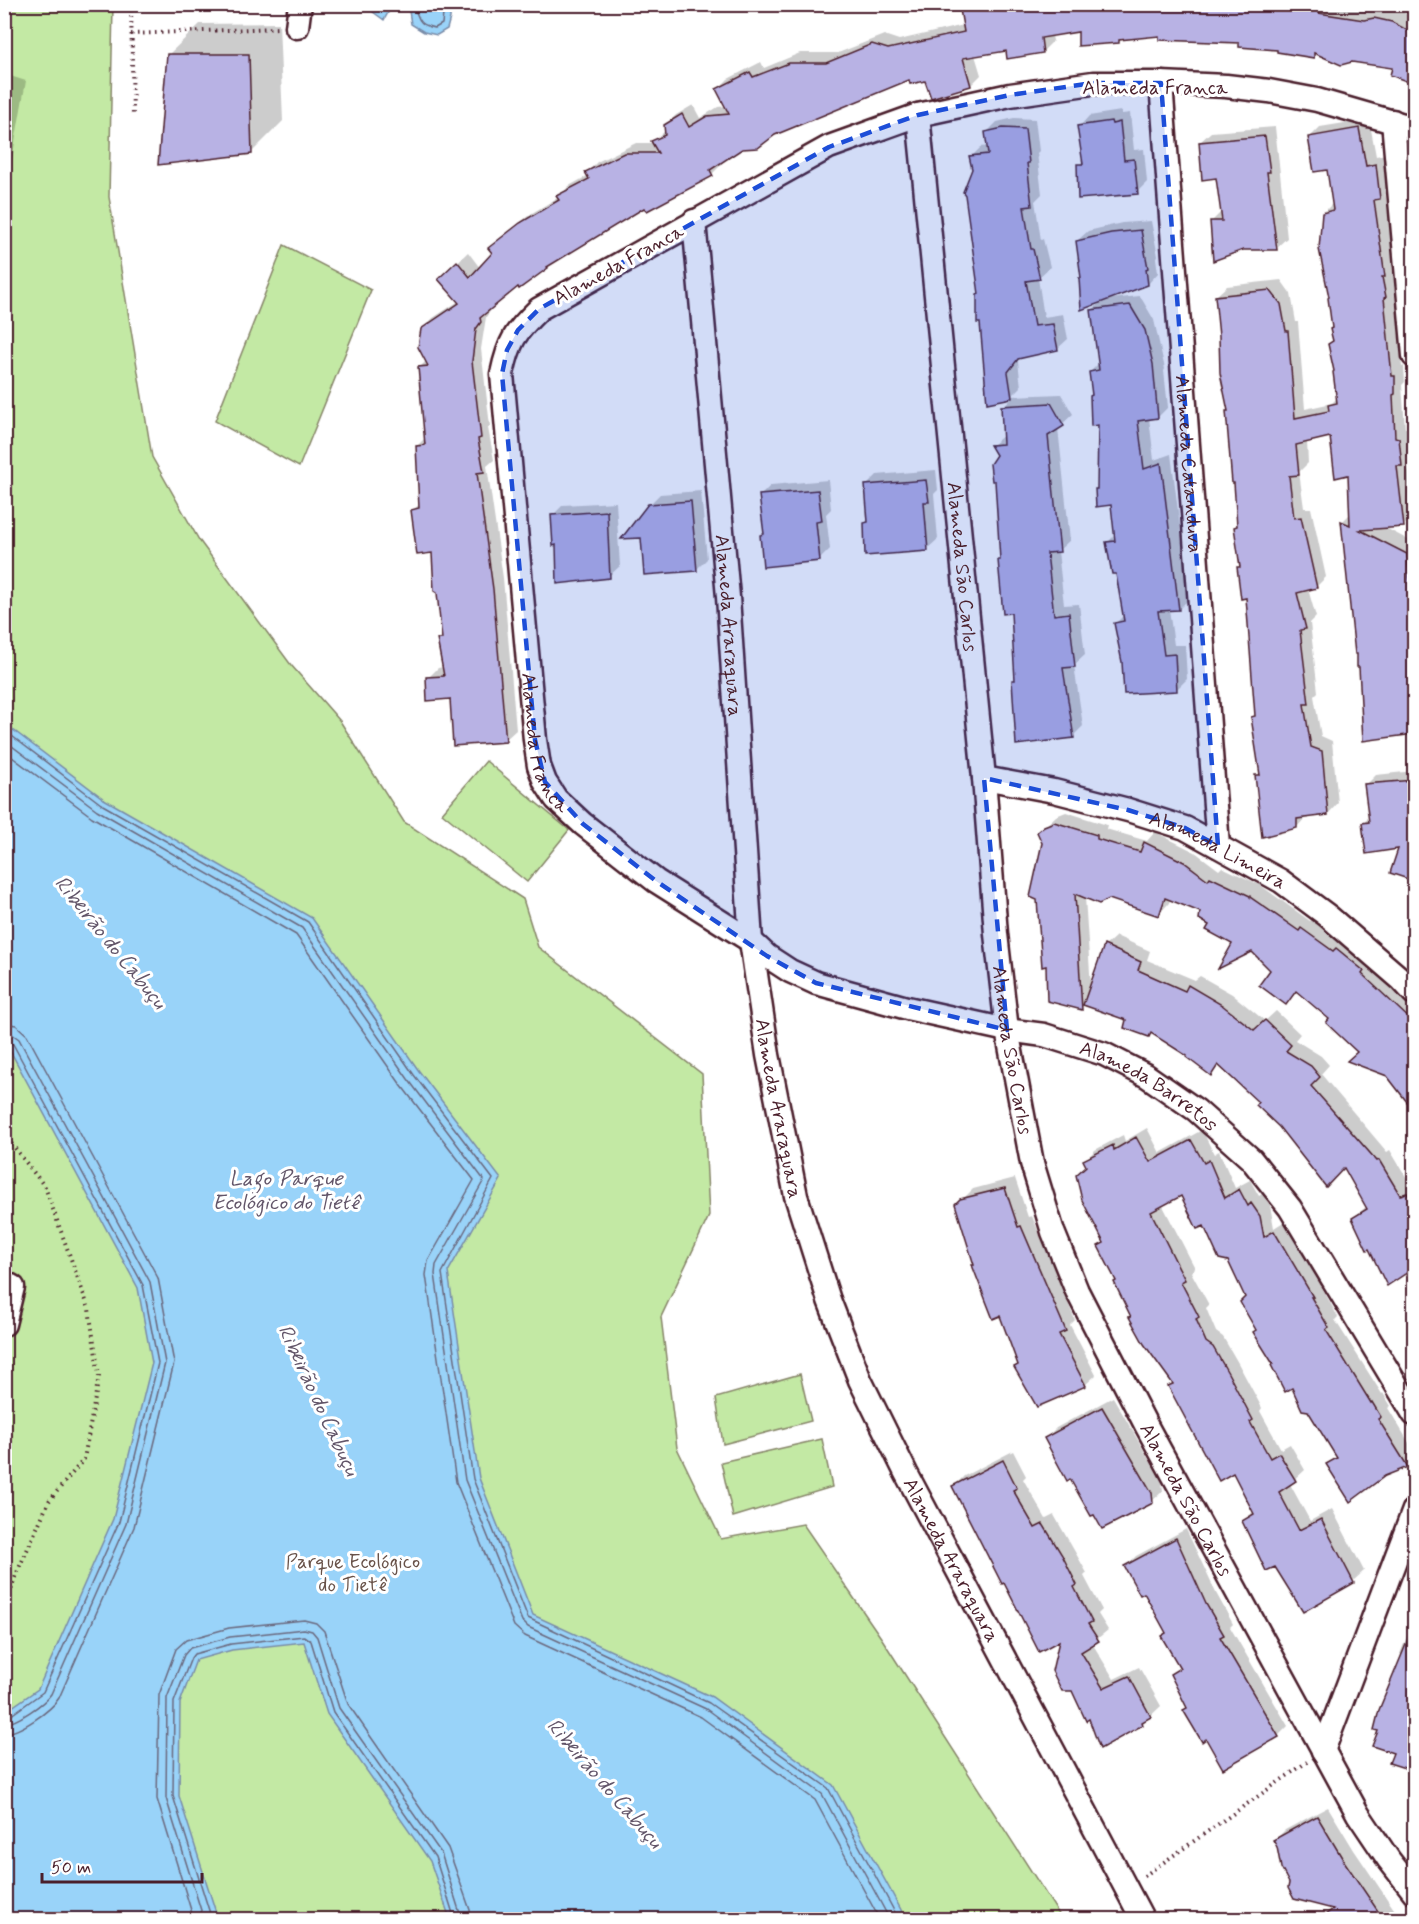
<svg xmlns="http://www.w3.org/2000/svg" width="1419" height="1924" font-family="Mynerve,sans-serif">
  <style>
    .green { fill: #c3e9a4; stroke: #868468; stroke-width: 1.5 }
    .water { fill: #99d3f9; stroke: #798ba7; stroke-width: 1.5 }
    .shadow { fill: #0003 }
    .lines { fill: none; stroke-linecap: round; stroke-linejoin: round }
    .shore { stroke: #6a677d; stroke-width: 1.5 }
    .building { fill: #b8b2e4; stroke: #4a1f2b; stroke-width: 1.5 }
    .minor-casing { stroke: #4a1f2b; stroke-width: 27 }
    .path { stroke: #4a1f2b; stroke-width: 4; stroke-dasharray: 1.5 4.5; stroke-linecap: butt }
    .minor { stroke: #fff; stroke-width: 22 }
    .marked { fill: #1d4ed8; fill-opacity: 0.2; stroke: #1d4ed8; stroke-width: 4.5; stroke-dasharray: 12 8; stroke-linejoin: round }
    .labels { text-anchor: middle; stroke-width: 6; stroke-linejoin: round; paint-order: stroke }
    .street-label { font-size: 20px; fill: #4a1f2b; stroke: #fff }
    .park-label { font-size: 20px; fill: #685249; stroke: #fff }
    .water-label { font-size: 21px; font-style: italic; fill: #625569; stroke: #fff }
  </style>
  <rect width="100%" height="100%" fill="#fff"/>
  <filter id="ink" filterUnits="userSpaceOnUse"><feTurbulence type="fractalNoise" baseFrequency=".0167" numOctaves="2"/><feDisplacementMap in="SourceGraphic" scale="12" xChannelSelector="R" yChannelSelector="G"/><feConvolveMatrix kernelMatrix="1 2 1 2 8 2 1 2 1" color-interpolation-filters="sRGB"/></filter>
  <g filter="url(#ink)">
    <!-- green -->
    <g class="green">
      <path d="M5 5H113L109 197 152 457 199 540 291 665 340 721 404 822 523 899 538 947 702 1074 709 1216 661 1317 677 1448 721 1539 803 1524 882 1639 1062 1919 5 1920Z"/>
      <path d="M284 245 371 290 299 467 215 421Z"/>
      <path d="M486 761 569 830 527 882 442 813Z"/>
      <path d="M800 1374 811 1421 723 1444 716 1398Z"/>
      <path d="M822 1439 832 1487 733 1517 721 1462Z"/>
    </g>
    <!-- water -->
    <g class="water">
      <path d="M374 5H450V18L447 29 437 35 424 32 411 24 409 11 401 8 389 11 384 20 373 12Z"/>
      <path d="M4 723 104 799 312 918 419 1071 501 1179 448 1272 479 1478 533 1615 712 1697 833 1785 906 1919H450L430 1861 327 1714 304 1642 232 1650 196 1660 180 1703 179 1796 218 1919H5V1712L38 1689 113 1519 152 1363 138 1288 5 1041Z"/>
    </g>
    <!-- shadow -->
    <g class="shadow">
      <path d="M963 4H1340L1376 10 1385 8 1403 12 1413 18 1414 14V80L1413 81 1394 67 1317 52 1313 56 1241 41 1161 34 1121 39 1119 41 1080 30 1052 35 1053 41 1043 51 1007 49 975 55 981 75 971 85 910 78 742 147 721 161 722 164 712 174 644 206 518 285 490 308 491 310 486 317 481 349 490 426 488 428 494 460 487 466 503 578 516 730 505 740 428 678 438 668 444 667 439 639 443 635 434 551 413 510 421 503 417 446 425 438 420 367 426 361 422 329 433 318 459 301 440 279 468 252 480 268 494 253 490 248 500 238 532 213 559 197 569 186 589 175 587 172 597 162 636 143H654L653 142 666 130 665 126 676 115 693 105 700 118 718 107 726 106 718 89 728 79 761 62 764 68 800 53H838L884 35 899 40 964 25Z"/>
      <path d="M279 23 283 121 251 153 168 55 200 24Z"/>
      <path d="M4 74 26 81 10 171 4 176Z"/>
      <path d="M1121 111 1122 114 1130 113 1134 150 1144 149 1147 182 1137 192 1079 165 1084 160 1079 127 1089 116Z"/>
      <path d="M1014 118 1035 119 1039 151 1037 153 1042 194 1035 201 1041 240 1043 239 1050 267 1038 278 1044 317 1063 314 1068 339 1057 349 1021 357 1018 361 1021 387 1012 396 1061 394 1073 414 1058 428 1070 540 1058 551 1064 605 1079 604 1085 655 1074 665 1083 726 1073 736 1013 681 1017 677 1013 611 1002 558 998 455 992 445 1004 435 1003 406 1013 397 989 401 971 157 981 147 988 146 987 132 997 122Z"/>
      <path d="M1369 119 1376 156 1386 154 1389 187 1385 191 1395 265 1392 267 1395 285 1394 287 1402 367 1404 366 1405 382 1402 385 1405 428H1409L1412 454 1407 458 1414 515 1403 526 1384 527 1414 543V733L1365 739 1359 653 1356 652 1343 521 1351 513 1349 473 1332 435 1307 441 1308 463 1299 472 1304 508H1311L1326 577 1316 587 1308 589 1316 617 1310 623 1318 692 1314 696 1321 736 1332 741 1338 803 1328 814 1307 816 1297 827 1257 776 1261 771 1253 717 1256 714 1247 597 1239 568 1241 565 1239 524 1216 296 1227 286 1281 280 1291 294 1296 322H1298L1305 409 1332 403 1338 397 1323 213 1333 203 1329 168 1310 137 1320 127Z"/>
      <path d="M1275 127 1287 238 1276 248 1211 222 1222 211 1217 176 1200 142 1211 132Z"/>
      <path d="M1151 221 1158 256 1156 258 1158 273 1148 284 1110 299 1140 296 1154 320 1165 369 1164 371 1168 407 1158 417 1149 418 1154 460 1171 454 1189 599 1179 609H1169L1174 645H1185L1187 679 1177 689 1123 661 1115 624 1125 614 1117 572 1108 542 1115 535 1112 503 1098 488 1100 424 1090 372 1099 363 1092 310 1102 301 1082 278 1077 241 1088 231 1122 223Z"/>
      <path d="M936 470 938 490 934 494 938 539 927 549 865 523 869 519 866 486 877 475Z"/>
      <path d="M828 480 831 509 826 514 830 549 820 559 761 535 766 531 761 495 771 485Z"/>
      <path d="M701 491 707 559 697 569 649 505 660 494Z"/>
      <path d="M616 502 620 566 609 576 557 544 553 515 563 505Z"/>
      <path d="M1414 771V879L1392 872 1400 848 1363 823 1370 817 1366 785 1376 775Z"/>
      <path d="M1066 812 1107 825 1106 829 1147 841 1155 832 1195 852 1219 870 1222 867 1260 885 1310 921 1313 919 1344 941 1404 993 1402 997 1414 1005V1109L1388 1074 1358 1051 1332 1019 1298 991 1286 1003 1272 969 1252 950 1234 943 1211 924 1202 911 1170 899 1169 903 1159 914 1109 897H1085L1091 988 1105 946 1116 936 1150 951 1147 960 1195 980 1200 976 1232 994 1265 1021 1276 1011 1300 1034 1295 1040 1321 1056 1329 1065 1321 1074 1387 1152 1390 1150 1411 1185 1414 1184V1267L1388 1284 1353 1218 1367 1206 1344 1166 1260 1102 1220 1065 1210 1074 1189 1055 1152 1032 1149 1036 1128 1019 1085 1004 1081 1008 1044 842 1039 832 1056 816Z"/>
      <path d="M1147 1128 1160 1153 1202 1130 1214 1154 1219 1151 1235 1188 1250 1180 1259 1196 1262 1194 1270 1205 1274 1228 1285 1221 1323 1285 1321 1286 1338 1317 1335 1320 1382 1394 1383 1393 1391 1406 1388 1408 1414 1451V1458L1407 1466 1328 1465 1337 1456 1293 1386 1275 1364 1258 1329 1247 1297 1229 1260 1182 1194 1162 1204 1195 1268 1191 1272 1209 1305 1206 1308 1216 1332 1223 1337 1238 1363 1262 1408 1260 1411 1281 1449 1290 1444 1305 1470 1290 1484 1310 1521 1332 1509 1364 1571 1353 1581 1303 1610 1276 1565 1244 1521 1254 1511 1234 1471 1170 1386 1174 1383 1132 1317 1118 1280 1100 1246 1105 1241 1085 1161 1095 1150 1123 1135 1125 1141Z"/>
      <path d="M1015 1178 1028 1217 1032 1216 1075 1320 1070 1325 1096 1375 1085 1385 1019 1364 1001 1314 975 1264 957 1205 973 1189Z"/>
      <path d="M1113 1397 1162 1482 1163 1491 1152 1501 1095 1513 1046 1438 1056 1428Z"/>
      <path d="M1013 1451 1026 1476 1023 1479 1046 1519 1054 1515 1087 1573 1084 1576 1102 1610 1098 1614 1108 1630 1092 1643 1114 1679 1139 1667 1161 1706 1142 1724 1090 1717 1061 1638 953 1487 964 1476Z"/>
      <path d="M1186 1529 1216 1593 1233 1624 1230 1627 1288 1726 1278 1736 1189 1707 1172 1674 1180 1666 1167 1632 1145 1591 1126 1566 1136 1556Z"/>
      <path d="M1414 1628V1769L1403 1655 1400 1654 1407 1636Z"/>
      <path d="M1328 1807 1354 1850 1398 1915 1403 1920H1319L1333 1908 1291 1883 1275 1840 1285 1830Z"/>
    </g>
    <g class="lines">
      <!-- shore -->
      <g class="shore">
        <path d="M409 4C423 13 411 23 435 28L442 24 444 4"/>
        <path d="M4 730 101 804 308 922 414 1075 493 1179 442 1273 473 1479 528 1618 709 1703 828 1788 899 1920"/>
        <path d="M4 740 97 810 302 928 408 1079 484 1180 436 1265 435 1274 465 1480 522 1621 528 1627 706 1709 822 1794 890 1920"/>
        <path d="M4 751 92 817 296 935 401 1085 474 1180 428 1261 426 1275 456 1482 514 1626 525 1636 701 1717 815 1800 880 1920"/>
        <path d="M4 1023 16 1025 27 1035 158 1278 174 1363 134 1527 59 1698C51 1711 19 1733 4 1733"/>
        <path d="M4 1032 12 1034 19 1039 150 1282 165 1363 126 1524 51 1694C44 1704 16 1723 4 1724"/>
        <path d="M4 1040 13 1044 143 1285 158 1363 119 1522 43 1692 10 1716 4 1717"/>
        <path d="M194 1920 157 1799 159 1695 176 1649 186 1640 229 1628 304 1620 316 1623 324 1631 348 1704 448 1848 470 1910 471 1920"/>
        <path d="M204 1920 166 1798 167 1698 184 1655 190 1648 230 1637 304 1629 312 1631 317 1637 339 1708 441 1853 462 1920"/>
        <path d="M212 1920 173 1796 174 1702 191 1658 194 1654 231 1644 304 1636 311 1641 333 1712 435 1857 455 1920"/>
      </g>
    </g>
    <!-- building -->
    <g class="building">
      <path d="M959 4H1320L1319 13 1364 20 1374 18 1392 22 1414 34V84L1390 75 1392 68 1352 62 1341 65 1314 53V58L1277 52V50L1239 47V43L1159 40V36L1119 40V43L1078 46V32L1041 38 1043 53 1007 59 1006 51 963 58 971 86 931 98 925 81 910 84 909 80 775 135 758 148 742 149 710 170 713 176 647 211 644 208 547 267 548 268 519 289 518 287 480 318 481 322 476 329 472 361 481 438 478 439 484 472 477 473 493 589 506 742 453 746 450 699 427 701 426 677 444 676 437 639H442L437 593 434 591 432 553 417 555 411 510 419 508 416 446 425 445 418 367 428 366 418 347 421 329 459 303 438 279 457 261 470 277 492 253 488 248 520 223 559 200 556 196 589 179 585 172 624 153H658L651 141 665 135 664 125 682 114 689 127 707 116 729 114 716 89 750 72 753 77 789 63H826L872 44 888 49 964 32Z"/>
      <path d="M167 54H249L252 154 158 165Z"/>
      <path d="M1111 121 1112 124 1120 122 1124 160 1134 159 1138 194 1078 199 1077 164H1083L1077 126Z"/>
      <path d="M1003 128 1025 129 1029 163H1027L1032 206 1024 207 1031 249H1033L1040 279 1026 281 1034 326 1053 324 1058 350 1018 359 1008 372 1012 398 987 403 980 323H977V295L979 294 965 195 963 192 972 169 969 156 988 154 985 132Z"/>
      <path d="M1359 128 1366 166 1376 164 1380 199 1374 200 1385 277H1382L1386 297 1384 298 1392 376H1395V394L1393 395 1395 437 1399 438 1402 466H1397L1404 527 1360 530 1407 554 1414 621V734L1363 741 1359 667H1357V654H1355L1341 521 1350 525 1348 475 1335 478 1330 437 1296 445 1299 475 1289 476 1294 518 1301 517 1317 588 1297 593 1306 629 1300 630 1309 704H1304L1311 747 1322 751 1328 815 1297 819V828L1262 837 1255 775H1260L1251 717 1255 716 1246 598 1241 599 1237 567H1240L1234 527 1237 526 1234 483H1232L1226 411H1228L1220 373 1219 336 1215 296 1270 290 1281 304 1286 331H1288L1295 418 1329 411 1328 405 1337 403 1333 372 1334 371 1328 344 1333 341 1330 329 1332 328 1328 298 1329 297 1319 249 1322 213 1333 210 1327 170 1314 172 1308 137Z"/>
      <path d="M1265 136 1270 172H1267L1277 250H1243L1213 261 1210 221H1222L1216 178 1202 180 1199 142Z"/>
      <path d="M1141 230 1148 268 1146 269 1148 285 1081 310 1079 278H1081L1076 241 1111 233Z"/>
      <path d="M1130 305 1145 330 1153 364 1158 418 1138 421 1144 469 1161 463 1179 610 1158 611 1164 655 1175 654 1177 691 1124 694 1122 662 1114 623 1124 621 1116 574H1112L1106 542 1115 541 1111 505 1096 507 1095 489H1097L1098 425 1091 426 1090 396 1092 395 1089 372 1099 370 1091 310Z"/>
      <path d="M1051 403 1064 426 1048 436 1060 552 1047 553 1054 615 1069 613 1075 667 1063 668 1074 738 1016 745 1012 680H1015L1011 613 1003 614 998 560H1000L995 481H992L990 464 996 455 990 445 1003 444 1001 406Z"/>
      <path d="M926 480 929 502H924L928 551 865 556 864 523 868 522 865 485Z"/>
      <path d="M818 490 822 521 816 522 820 561 763 567 760 535 764 534 759 495Z"/>
      <path d="M691 501 697 571 644 575 641 538 621 539 648 504Z"/>
      <path d="M607 511 610 578 557 584 556 545 553 546 551 515Z"/>
      <path d="M1414 780V881L1390 873 1398 849 1366 854 1362 823 1369 822 1364 784Z"/>
      <path d="M1054 822 1097 835V839L1140 852 1144 842 1184 862 1208 880 1210 877 1250 896V897L1299 931 1301 928 1333 951 1336 948 1364 971 1362 974 1414 1023V1111L1387 1076 1347 1061 1357 1052 1326 1023 1329 1019 1296 991 1286 1005 1259 985 1270 970 1252 952 1218 969 1232 944 1206 930 1209 925 1199 919 1200 912 1165 898 1159 916 1109 899 1099 904 1075 894 1082 1010 1047 1001 1046 966 1042 967 1037 900 1030 897 1042 843 1037 832 1044 826Z"/>
      <path d="M1104 945 1141 962 1138 970 1185 991 1188 985 1222 1005 1254 1030 1265 1020 1291 1045 1286 1051 1311 1066 1320 1077 1311 1086 1377 1161 1379 1160 1400 1195 1407 1193 1414 1205V1268L1387 1286 1369 1249 1367 1250 1352 1218 1367 1209 1344 1168 1326 1187 1279 1127 1256 1105 1258 1102 1218 1065 1211 1076 1186 1057 1187 1056 1151 1033 1149 1037 1124 1028 1126 1020 1083 1005Z"/>
      <path d="M1136 1137 1150 1162 1191 1140 1204 1163 1209 1160 1225 1198 1239 1189 1248 1206 1251 1203 1260 1216 1264 1237 1274 1231 1313 1297H1311L1329 1328 1326 1330 1371 1403 1372 1402 1381 1417 1378 1419 1408 1467 1385 1476 1350 1502 1326 1464 1337 1458 1308 1411 1302 1410 1292 1388 1285 1392 1271 1365 1273 1364 1253 1332 1256 1330 1240 1302 1245 1297 1228 1261 1219 1259 1204 1226 1197 1229 1181 1196 1151 1212 1185 1280 1181 1282 1199 1317 1196 1319 1206 1342 1213 1347 1228 1373 1253 1420 1250 1422 1270 1458 1279 1453 1296 1481 1279 1492 1299 1530 1321 1519 1354 1583 1303 1612 1275 1567 1266 1571 1242 1521 1254 1514 1233 1473 1219 1481 1168 1386 1173 1384 1144 1344 1129 1317H1131L1114 1282 1116 1281 1098 1246 1104 1243 1082 1200 1076 1175 1086 1166 1083 1160 1113 1145 1114 1150Z"/>
      <path d="M1005 1188 1018 1227 1021 1226 1066 1331 1059 1334 1086 1386 1037 1407 1014 1367 1018 1365 1000 1316 993 1319 972 1265H974L955 1204 960 1199Z"/>
      <path d="M1102 1407 1152 1493 1153 1503 1102 1529 1094 1515 1091 1516 1070 1479 1067 1481 1044 1438Z"/>
      <path d="M1003 1460 1017 1488 1013 1490 1035 1528 1043 1524 1062 1555 1077 1585 1074 1587 1092 1622 1088 1624 1099 1641 1081 1652 1103 1688 1129 1676 1151 1717 1142 1722 1143 1725 1100 1749 1089 1719 1086 1721 1072 1691H1062L1052 1671 1059 1641 1039 1652 1004 1583 1002 1584 952 1486Z"/>
      <path d="M1176 1538 1206 1604 1224 1635 1220 1637 1279 1737 1223 1769 1206 1739 1202 1742 1183 1710 1187 1708 1170 1674 1180 1668 1161 1636 1166 1633 1144 1593 1140 1595 1124 1566Z"/>
      <path d="M1414 1625V1771L1389 1763 1393 1753 1372 1746 1378 1731 1374 1730 1379 1710Z"/>
      <path d="M1317 1816 1344 1861 1384 1920H1318L1333 1909 1294 1899 1288 1888 1289 1883 1281 1868 1277 1847 1273 1840Z"/>
    </g>
    <g class="lines">
      <defs>
        <g id="minor">
          <path d="M297 27 300 4"/>
          <path id="s1" d="M1161 83 1218 846"/>
          <path id="s2" d="M918 115 984 778 996 934 1007 1030 1032 1163 1053 1232 1077 1291 1146 1425 1358 1814 1389 1860 1414 1892"/>
          <path d="M1393 121 1414 356"/>
          <path id="s3" d="M1414 128 1317 100 1269 91 1226 86 1161 83H1093L1010 95 918 115 829 147 539 309C515 332 509 341 502 374L535 740 539 766 545 782 556 799 583 824 656 881 751 941 767 956 790 971 816 983 907 1008 1007 1030 1044 1035 1104 1054 1147 1076 1196 1110 1251 1159 1290 1208 1414 1414"/>
          <path id="s4" d="M694 221 728 597 751 941 768 1055 796 1196 829 1300 860 1380 906 1473 1143 1920"/>
          <path id="s5" d="M984 778 1054 791 1128 810 1185 828 1281 881 1328 916 1402 980 1414 993"/>
          <path d="M4 1282 13 1287 4 1324"/>
          <path d="M1323 1751 1414 1510"/>
        </g>
      </defs>
      <!-- minor casing -->
      <use href="#minor" class="minor-casing"/>
      <!-- path -->
      <g class="path">
        <path d="M131 4 133 118"/>
        <path d="M131 34 278 28"/>
        <path d="M4 1134 45 1187 89 1309 99 1376 84 1459 49 1501 16 1575 4 1612"/>
        <path d="M1144 1876 1307 1762"/>
      </g>
      <!-- minor -->
      <use href="#minor" class="minor"/>
    </g>
  </g>
  <!-- marked area -->
  <path class="marked" d="M1093 83H1161L1218 846 1185 828 1128 810 984 778 1007 1030 816 983 767 956 656 881 583 824 545 782 535 740 502 374 507 350 518 330 539 309 829 147 918 115 1010 95Z"/>
  <g class="labels">
    <!-- street labels -->
    <g class="street-label">
      <text x="1155" y="94">Alameda Franca</text>
      <text transform="translate(618 264) rotate(-29)" y="7">Alameda Franca</text>
      <text dy="7" stroke="none"><textPath href="#s1" startOffset="382">Alameda Catanduva</textPath></text>
      <text dy="7" stroke="none"><textPath href="#s2" startOffset="454">Alameda São Carlos</textPath></text>
      <text dy="7" stroke="none"><textPath href="#s4" startOffset="406">Alameda Araraquara</textPath></text>
      <text dy="7" stroke="none"><textPath href="#s3" startOffset="1380">Alameda Franca</textPath></text>
      <text dy="7" stroke="none"><textPath href="#s5" startOffset="246">Alameda Limeira</textPath></text>
      <text dy="7" stroke="none"><textPath href="#s2" startOffset="940">Alameda São Carlos</textPath></text>
      <text dy="7" stroke="none"><textPath href="#s3" startOffset="2110">Alameda Barretos</textPath></text>
      <text dy="7" stroke="none"><textPath href="#s4" startOffset="892">Alameda Araraquara</textPath></text>
      <text dy="7" stroke="none"><textPath href="#s2" startOffset="1426">Alameda São Carlos</textPath></text>
      <text dy="7" stroke="none"><textPath href="#s4" startOffset="1378">Alameda Araraquara</textPath></text>
    </g>
    <!-- park labels -->
    <g class="park-label">
      <text x="353" y="1568">Parque Ecológico<tspan x="353" dy="23">do Tietê</tspan></text>
    </g>
    <!-- water labels -->
    <g class="water-label">
      <text transform="translate(111 942) rotate(51)" y="7">Ribeirão do Cabuçu</text>
      <text x="286" y="1185">Lago Parque<tspan x="286" dy="24">Ecológico do Tietê</tspan></text>
      <text transform="translate(319 1400) rotate(65)" y="7">Ribeirão do Cabuçu</text>
      <text transform="translate(605 1783) rotate(49)" y="7">Ribeirão do Cabuçu</text>
    </g>
  </g>
  <!-- margin -->
  <rect width="1419" height="1924" fill="none" stroke="#fff" stroke-width="24"/>
  <rect x="12" y="12" width="1395" height="1900" fill="none" stroke="#4a1f2b" stroke-width="2" filter="url(#ink)"/>
  <!-- scale -->
  <path d="M42 1873v9h160v-9" fill="none" stroke="#4a1f2b" stroke-width="3"/>
  <text x="51" y="1873" font-size="18" fill="#4a1f2b" stroke="#ffffff" stroke-width="4.5" paint-order="stroke">50 m</text>
</svg>
